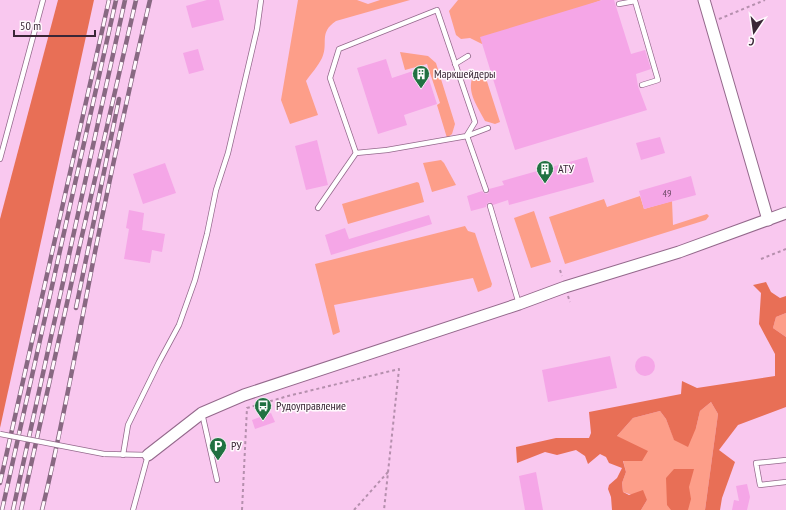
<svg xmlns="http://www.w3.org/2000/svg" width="786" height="510" font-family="'PT Sans Narrow',sans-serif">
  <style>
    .green { fill: #fd9e89 }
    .forest { fill: #e86f56 }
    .building { fill: #f5a6e7 }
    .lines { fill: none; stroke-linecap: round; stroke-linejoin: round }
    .service-casing { stroke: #94698c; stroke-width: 6 }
    .tertiary-casing { stroke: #94698c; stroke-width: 13 }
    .path { stroke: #b58fad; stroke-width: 2; stroke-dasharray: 3 3; stroke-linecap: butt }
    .service { stroke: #fff; stroke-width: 4.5 }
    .tertiary { stroke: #fff; stroke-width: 11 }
    .rail-casing { stroke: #886982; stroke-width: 4.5 }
    .rail { stroke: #fff9fd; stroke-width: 3; stroke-dasharray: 9; stroke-linecap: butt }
    .service-bridge-casing { stroke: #94698c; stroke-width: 6; stroke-linecap: butt }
    .service-bridge { stroke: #fff; stroke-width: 4.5 }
    .labels { text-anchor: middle; stroke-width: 3; stroke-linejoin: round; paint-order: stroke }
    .number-label { font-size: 10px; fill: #694762 }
    .poi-label { font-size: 12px; fill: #3a2736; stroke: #fff9fd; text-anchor: start }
  </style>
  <rect width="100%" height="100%" fill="#f9c8ef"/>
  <!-- green -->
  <g class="green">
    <path d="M298 0H357L368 4 380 0H410L336 21C318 33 329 43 322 58 318 66 311 74 306 81L318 115 290 124 281 100Z"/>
    <path d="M458 0H602L482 44 470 38 461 39 456 35 449 11Z"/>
    <path d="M400 52 428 56 436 63 455 124 452 134 447 138 437 105 440 103 427 64 405 70Z"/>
    <path d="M484 72 500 122 495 124 485 121C478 107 466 92 473 76Z"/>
    <path d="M441 160 444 163 456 185 432 192 423 163Z"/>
    <path d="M417 182 419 183 424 202 348 224 342 204Z"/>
    <path d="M640 196 644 209 672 201 673 225 707 214 709 216 706 220 565 264 549 217 604 199 607 207Z"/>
    <path d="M534 211 551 262 531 268 514 218Z"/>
    <path d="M465 226 468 231 475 233 492 284 491 287 478 292 473 278 334 305 340 332 333 335 315 264Z"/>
    <path d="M786 313V337L773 328 776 317Z"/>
    <path d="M711 402 718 414 705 510H641L647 500 623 492 622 483 626 472 617 436 633 418 660 411 666 419 674 439 696 428 700 411Z"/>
  </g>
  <!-- forest -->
  <g class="forest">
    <path d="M58 0H94L0 428V219Z"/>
    <path d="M766 282 771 292 780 298 786 296V313L776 317 773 328 786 337V407L738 425 719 450 735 462 722 498 720 510H705L718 414 711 402 700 411 696 428 688 447 674 440 666 419 660 411 633 418 617 436 648 451 642 461H623L626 472 622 483 623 492 629 495 643 490 647 500 641 510H612L611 497 608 489 609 485 617 478 622 468 609 463 606 457 600 454 588 464 585 456 576 450 557 455 545 452 517 463 516 447 556 438H589L591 433 589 412 681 394 682 381 697 388 775 376V354L759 324 761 293 753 285Z"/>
    <path d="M674 469H694L689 487 691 499 688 510H671L667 505 666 478Z"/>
  </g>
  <!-- building -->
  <g class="building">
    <path d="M207 0H219L224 20 192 28 186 6Z"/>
    <path d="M602 0H614L631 54 645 50 651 69 636 74 638 86 647 110 515 150 480 37Z"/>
    <path d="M198 49 204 70 189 74 183 53Z"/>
    <path d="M386 59 392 78 425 67 437 104 404 115 407 125 378 134 357 68Z"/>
    <path d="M660 137 665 153 641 160 636 143Z"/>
    <path d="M317 140 328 185 306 190 295 146Z"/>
    <path d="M587 157 594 182 509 205 508 200 493 205 489 202 487 204 486 207 471 211 467 196 482 191 484 193 487 194 489 192V189L504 185 502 181Z"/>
    <path d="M165 163 176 193 143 204 133 174Z"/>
    <path d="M691 176 696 195 644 209 639 191Z"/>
    <path d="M129 210 144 213 142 230 165 234 162 252 152 250 150 263 124 259 129 229 126 228Z"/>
    <path d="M429 215 432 224 331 255 325 235 345 228 349 239Z"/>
    <path d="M610 356 617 388 548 402 542 370Z"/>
    <circle cx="645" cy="366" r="10"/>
    <path d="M271 413 275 422 255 429 252 420Z"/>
    <path d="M536 472 543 510H525L519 476Z"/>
    <path d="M747 484 750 497 747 510H732L734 500 739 501 736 486Z"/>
  </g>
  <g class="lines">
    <defs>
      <g id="service">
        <path d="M619 4 635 1 658 80 642 85"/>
        <path d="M455 64 468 56"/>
        <path d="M0 159 43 0"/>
        <path d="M486 190 467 136V135L475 122 437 10 339 49 330 78 356 153 387 150 467 136 488 128"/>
        <path d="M490 206 519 304"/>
        <path d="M318 208 356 153"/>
        <path d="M202 413 217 480"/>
        <path d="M104 454 148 455 133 510"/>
        <path d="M123 455 128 425 159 362 179 325 195 280 207 234 216 190 228 153 257 29 261 0"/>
        <path d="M786 460 756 463 760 485 786 482"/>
      </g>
      <g id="tertiary">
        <path d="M704 0 768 220"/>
        <path d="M148 455 202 413 244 395 519 304 565 287 679 252 786 213"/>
      </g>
    </defs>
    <!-- service casing -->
    <use href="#service" class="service-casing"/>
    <!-- tertiary casing -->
    <use href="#tertiary" class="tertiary-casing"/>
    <!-- path -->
    <g class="path">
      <path d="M719 19 765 0"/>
      <path d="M761 259 786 249"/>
      <path d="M560 270 562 276"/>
      <path d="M568 296 570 302"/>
      <path d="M242 510 247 408 288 396 399 369 384 510"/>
      <path d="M354 510 388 472"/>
    </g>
    <!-- service -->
    <use href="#service" class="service"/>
    <!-- tertiary -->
    <use href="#tertiary" class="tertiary"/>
    <defs>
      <g id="rail">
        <path d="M76 308 119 99"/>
        <path d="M0 483 109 0"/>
        <path d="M2 510 116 0"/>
        <path d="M13 510 125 0"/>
        <path d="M21 510 81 240 136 0"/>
        <path d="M42 510C63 425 78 338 95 252 112 168 130 84 150 0"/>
      </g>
    </defs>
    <!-- rail casing -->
    <use href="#rail" class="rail-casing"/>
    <!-- rail -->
    <use href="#rail" class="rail"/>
    <defs>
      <path id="service-bridge" d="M0 434 104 454"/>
    </defs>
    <!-- service-bridge casing -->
    <use href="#service-bridge" class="service-bridge-casing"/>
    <!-- service-bridge -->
    <use href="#service-bridge" class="service-bridge"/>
  </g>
  <!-- icons -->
  <defs>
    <symbol id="building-pin" viewBox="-11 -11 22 30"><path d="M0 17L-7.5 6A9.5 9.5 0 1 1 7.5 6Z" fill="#217142" stroke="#fff9fd"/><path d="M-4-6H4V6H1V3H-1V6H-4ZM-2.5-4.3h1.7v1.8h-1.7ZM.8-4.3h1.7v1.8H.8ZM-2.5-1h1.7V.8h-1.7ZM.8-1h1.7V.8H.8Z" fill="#fff"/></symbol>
    <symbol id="bus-pin" viewBox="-11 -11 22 30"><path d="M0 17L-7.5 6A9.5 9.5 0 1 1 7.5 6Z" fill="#217142" stroke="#fff9fd"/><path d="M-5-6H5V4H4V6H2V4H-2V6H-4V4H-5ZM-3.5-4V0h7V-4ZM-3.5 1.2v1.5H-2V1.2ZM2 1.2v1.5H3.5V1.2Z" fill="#fff"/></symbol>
    <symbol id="parking-pin" viewBox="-11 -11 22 30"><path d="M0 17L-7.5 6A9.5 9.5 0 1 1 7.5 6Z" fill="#217142" stroke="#fff9fd"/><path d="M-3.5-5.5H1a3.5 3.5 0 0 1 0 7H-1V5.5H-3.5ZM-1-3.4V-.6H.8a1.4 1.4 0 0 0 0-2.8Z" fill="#fff"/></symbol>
  </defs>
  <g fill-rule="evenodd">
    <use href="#building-pin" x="411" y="64" width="20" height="27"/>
    <use href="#building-pin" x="535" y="159" width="20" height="27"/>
    <use href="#bus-pin" x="253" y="396" width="20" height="27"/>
    <use href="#parking-pin" x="208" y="436" width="20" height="27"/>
  </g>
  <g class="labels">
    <!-- number labels -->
    <g class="number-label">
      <text x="667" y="197">49</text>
    </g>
    <!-- poi labels -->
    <g class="poi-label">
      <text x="434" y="78">Маркшейдеры</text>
      <text x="558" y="173">АТУ</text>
      <text x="276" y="410">Рудоуправление</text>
      <text x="231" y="450">РУ</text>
    </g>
  </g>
  <!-- north arrow -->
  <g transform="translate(754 32) rotate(193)" stroke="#fff9fd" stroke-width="3" paint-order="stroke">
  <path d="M0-3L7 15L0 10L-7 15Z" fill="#3a2736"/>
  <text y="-6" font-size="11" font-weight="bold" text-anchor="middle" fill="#3a2736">С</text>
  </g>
  <!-- scale -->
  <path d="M14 30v6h81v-6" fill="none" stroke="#3a2736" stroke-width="2"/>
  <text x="20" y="30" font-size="12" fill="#3a2736" stroke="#fff9fd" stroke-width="3" paint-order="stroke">50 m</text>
</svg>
